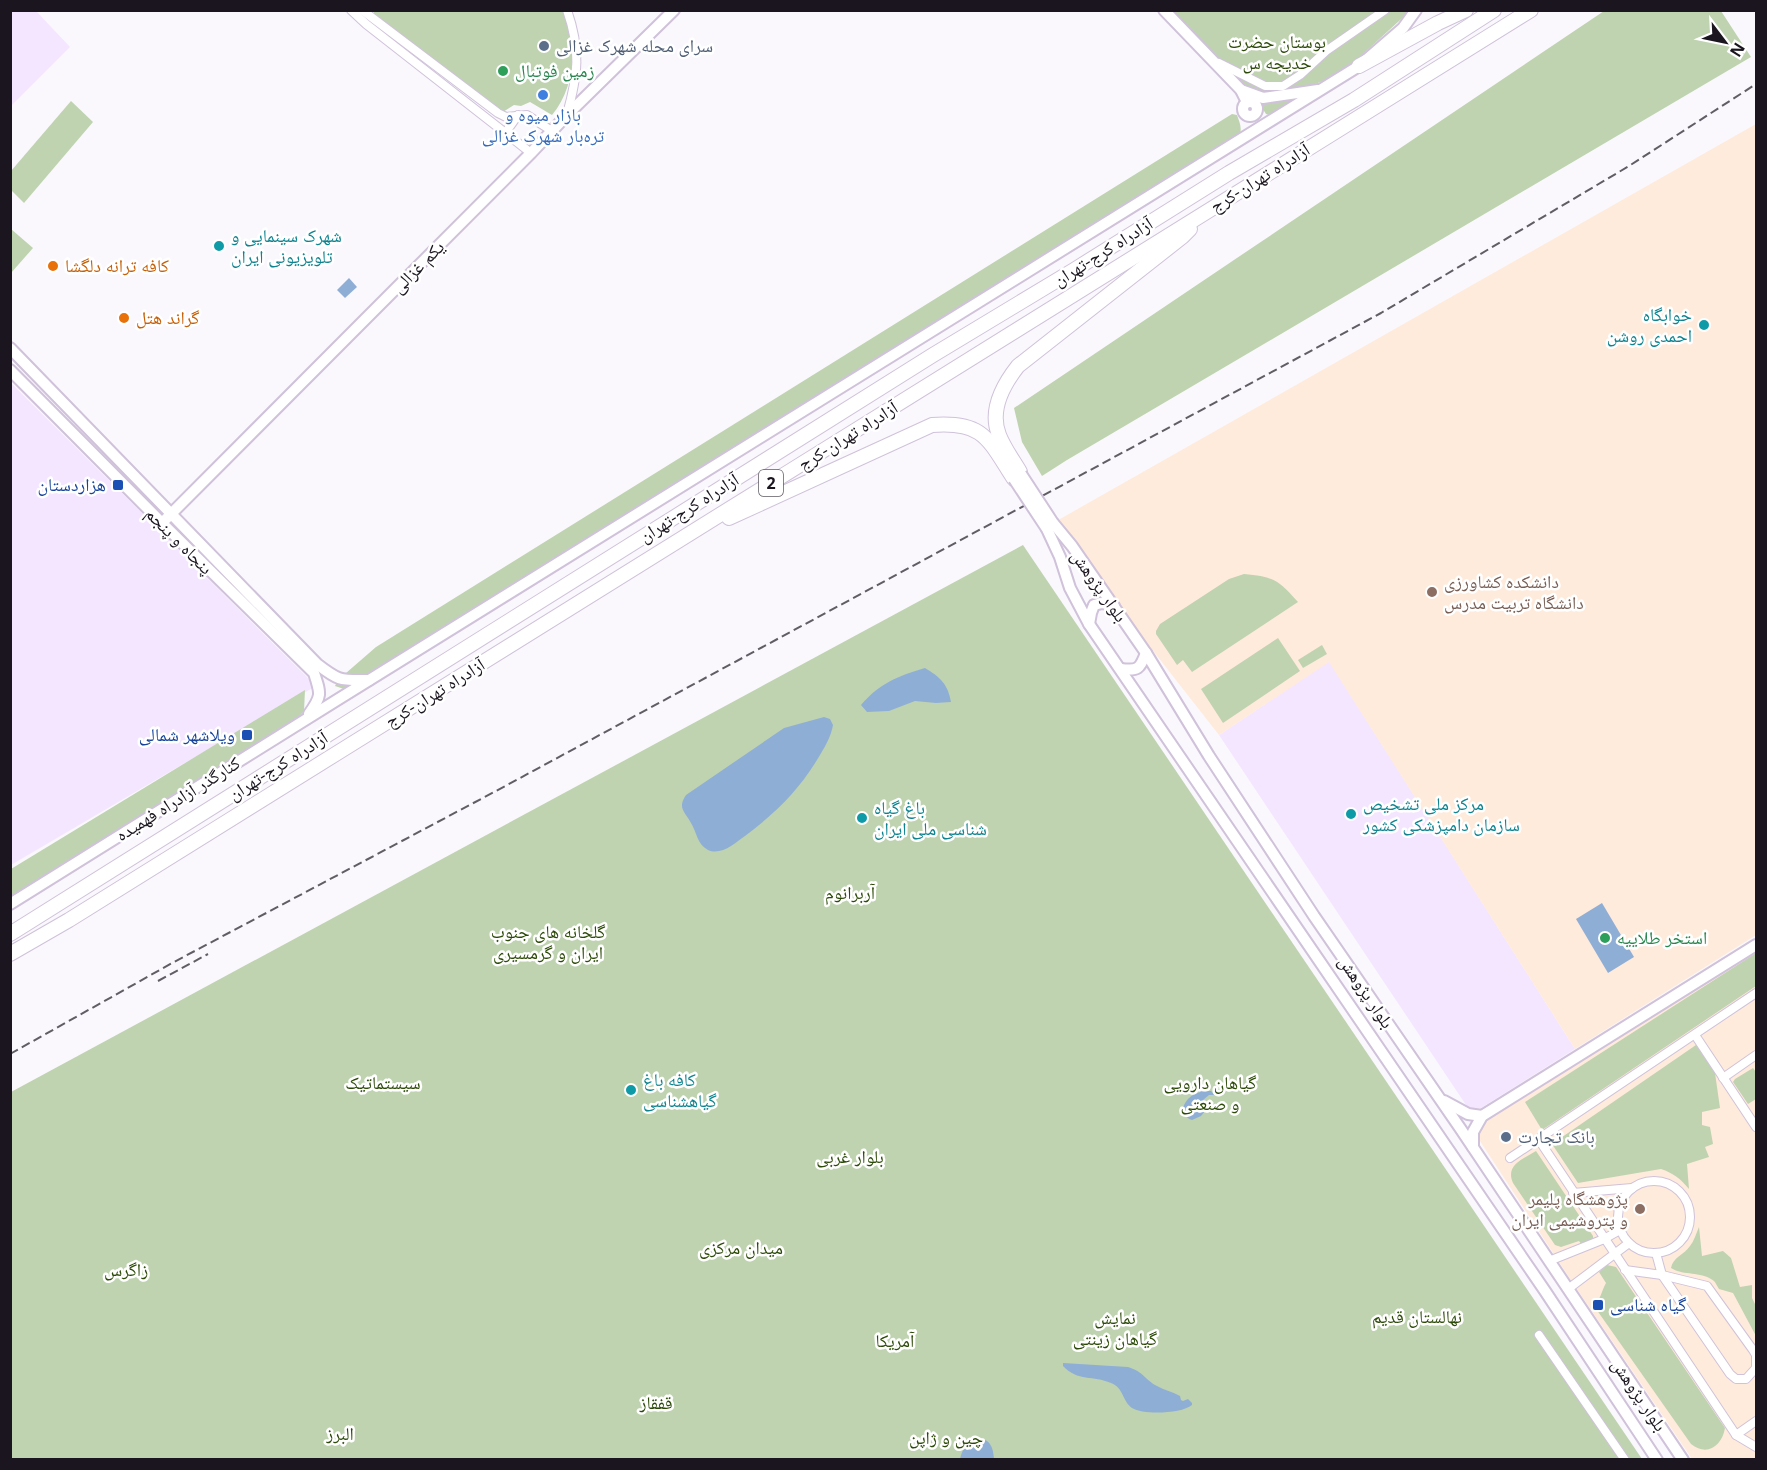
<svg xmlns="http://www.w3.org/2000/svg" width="1767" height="1470" font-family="'Noto Sans','Noto Naskh Arabic',sans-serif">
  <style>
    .built { fill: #f4e6ff }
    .education { fill: #ffebdb }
    .green { fill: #bfd3b0 }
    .water { fill: #8faed6 }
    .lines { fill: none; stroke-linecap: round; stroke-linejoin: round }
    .street-casing { stroke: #cfc2da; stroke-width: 10 }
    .secondary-casing { stroke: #cfc2da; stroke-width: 14 }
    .highway-casing { stroke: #cfc2da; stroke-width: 16 }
    .street { stroke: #fff; stroke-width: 8 }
    .secondary { stroke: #fff; stroke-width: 10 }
    .highway { stroke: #fff; stroke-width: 14 }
    .rail { stroke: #615d65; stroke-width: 2; stroke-dasharray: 9 4.5; stroke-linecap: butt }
    .secondary-bridge-casing { stroke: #cfc2da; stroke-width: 14; stroke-linecap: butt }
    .secondary-bridge { stroke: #fff; stroke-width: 10 }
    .service-dot { fill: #5c6f8a; stroke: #fff; stroke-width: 2 }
    .leisure-dot { fill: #2e9e5b; stroke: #fff; stroke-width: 2 }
    .shop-dot { fill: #3f7fe0; stroke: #fff; stroke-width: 2 }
    .culture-dot { fill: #0f9aa8; stroke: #fff; stroke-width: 2 }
    .food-dot { fill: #e8710a; stroke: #fff; stroke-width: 2 }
    .transit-dot { fill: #1a4fb4; stroke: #fff; stroke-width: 2 }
    .education-dot { fill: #8d6e63; stroke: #fff; stroke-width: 2 }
    .labels { text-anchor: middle; stroke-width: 5; stroke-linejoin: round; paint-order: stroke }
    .shield { fill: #fff; stroke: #5f5b62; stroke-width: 1.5 }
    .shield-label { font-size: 16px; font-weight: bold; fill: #1a151e }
    .park-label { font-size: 18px; fill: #2c4a07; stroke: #fff }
    .service-label { font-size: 18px; fill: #4e5e75; stroke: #fff; text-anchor: start }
    .leisure-label { font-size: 18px; fill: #27864d; stroke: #fff; text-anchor: start }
    .shop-label { font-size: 18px; fill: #366cbe; stroke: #fff }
    .street-label { font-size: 18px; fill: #1a151e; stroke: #fff }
    .culture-label { font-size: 18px; fill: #0d838f; stroke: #fff; text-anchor: start }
    .food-label { font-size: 18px; fill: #c56008; stroke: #fff; text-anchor: start }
    .transit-label { font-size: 18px; fill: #164399; stroke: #fff; text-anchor: end }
    .education-label { font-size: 18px; fill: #785e54; stroke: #fff; text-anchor: start }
  </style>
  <rect width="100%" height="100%" fill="#faf8fd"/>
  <!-- built -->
  <g class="built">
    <path d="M11 10 36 11 70 47 11 106Z"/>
    <path d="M10 382 316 686 11 865H10Z"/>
    <path d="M1329 661 1575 1049 1481 1108 1475 1110 1468 1108 1219 735Z"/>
  </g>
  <!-- education -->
  <g class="education">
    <path d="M1756 124V935L1575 1049 1329 662 1219 735 1053 523Z"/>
    <path d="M1756 951V1459H1692L1570 1279 1478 1138 1480 1130 1485 1120Z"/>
  </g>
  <!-- green -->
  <g class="green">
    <path d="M374 11H563C579 42 575 88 552 115L530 102 521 106 514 105 503 112 374 15Z"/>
    <path d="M1172 11H1410L1351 65 1331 78 1294 92 1271 96 1246 89Z"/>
    <path d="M1604 11H1721L1751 57 1067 460 1042 476 1022 442 1014 408Z"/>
    <path d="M1308 94 1272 116 1266 114 1256 99Z"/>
    <path d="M71 101 93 122 24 203 11 190V171Z"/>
    <path d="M1232 114 1237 115C1239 121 1243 129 1239 135L344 689 335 686 338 680 376 647Z"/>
    <path d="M11 229 33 248 11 273Z"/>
    <path d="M1023 545 1642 1459 11 1460V1092Z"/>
    <path d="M1244 574C1275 577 1278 580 1298 602L1192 672 1183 660 1177 665 1156 634V631L1160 624 1229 579Z"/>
    <path d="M1278 638 1300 671 1223 723 1201 689Z"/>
    <path d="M1322 645 1327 654 1303 668 1298 660Z"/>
    <path d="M305 690 304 711 299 717 11 898V869Z"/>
    <path d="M1756 953V986L1542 1130 1525 1102Z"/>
    <path d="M1696 1045 1715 1073 1720 1108 1702 1112V1125L1710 1127 1713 1144 1705 1147 1709 1157 1687 1164 1689 1189C1681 1179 1673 1173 1661 1169L1578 1183 1552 1144Z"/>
    <path d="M1753 1068 1756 1072V1099L1748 1104 1733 1082 1735 1079Z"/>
    <path d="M1536 1151 1593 1236V1240L1582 1245 1579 1241 1561 1247 1555 1245 1513 1183C1505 1165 1523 1159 1536 1151Z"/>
    <path d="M1699 1227 1702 1256 1723 1251 1731 1258 1740 1287 1752 1285V1298L1756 1306 1755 1320 1756 1336 1733 1293 1719 1289C1717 1286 1716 1283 1714 1281 1702 1271 1683 1276 1671 1268 1673 1257 1684 1255 1690 1246 1694 1241 1696 1234 1699 1227Z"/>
    <path d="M1607 1265 1616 1267 1725 1428C1722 1446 1707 1457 1691 1444L1594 1306C1600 1301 1602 1290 1606 1283L1599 1272Z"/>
  </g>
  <!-- water -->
  <g class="water">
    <path d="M349 278 357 287 345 298 337 290Z"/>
    <path d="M925 668C940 677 948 684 951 702L936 703 915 701 889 711 867 712 861 705C880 683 898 676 925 668Z"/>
    <path d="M824 717 830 719 833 725C831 736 826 745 820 755 800 789 777 812 745 836 735 843 721 856 708 850 697 844 697 833 691 823 685 812 677 808 686 795L784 728Z"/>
    <path d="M1602 903 1634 957 1608 973 1576 919Z"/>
    <path d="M1206 1091H1211L1215 1095H1209L1203 1100 1205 1111 1201 1116 1192 1120C1186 1118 1185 1115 1183 1109 1185 1098 1195 1092 1206 1091Z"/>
    <path d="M1063 1363 1128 1367C1144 1372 1144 1379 1157 1386 1164 1390 1173 1392 1180 1396L1181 1400 1183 1401 1188 1399 1192 1403V1405C1181 1414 1143 1415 1132 1408 1122 1401 1124 1388 1111 1383 1093 1375 1078 1382 1063 1366Z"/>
    <path d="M979 1438C991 1440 993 1448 994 1459H960C962 1449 968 1440 979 1438Z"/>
  </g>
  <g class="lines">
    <defs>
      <g id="street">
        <path d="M351 10 366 24 531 153"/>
        <path d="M362 10 498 113 506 117 527 115 552 131"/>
        <path d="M567 10C581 50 578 75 567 114"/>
        <path d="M1219 63 1265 86H1283L1300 75 1326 51 1385 10"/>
        <path d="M509 135 508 129 518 115"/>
        <path d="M1695 1035 1756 1127"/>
        <path d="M1723 1078 1756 1055"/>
        <path d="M1539 1140 1736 1435 1756 1421"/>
        <path d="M1510 1158 1756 993"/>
        <circle cx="1654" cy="1217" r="36"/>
        <path d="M1573 1193 1632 1188"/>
        <path d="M1549 1261 1604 1239 1620 1230"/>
        <path d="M1625 1270 1662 1275 1656 1253"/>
        <path d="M1662 1275 1730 1374 1736 1379H1746L1756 1368"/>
        <path d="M1662 1275 1707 1286 1753 1350 1756 1355V1365"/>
        <path d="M1568 1289 1629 1243"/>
        <path d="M1539 1335 1625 1460"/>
        <path d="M1736 1435 1756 1447"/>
      </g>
      <g id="secondary">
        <path d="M1164 10 1241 90 1247 102"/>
        <path d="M1241 90 1263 98 1318 90"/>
        <circle cx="1250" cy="109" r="7"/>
        <path d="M10 348 317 664C340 682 341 680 369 680"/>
        <path d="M10 370 162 523 314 673C321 694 322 696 309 714"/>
        <path d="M162 523 531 153 567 115 674 10"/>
        <path d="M1053 523 1072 546 1146 653 1209 756 1314 916 1460 1128 1683 1460"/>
        <path d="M1047 529 1060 557 1070 588 1089 624 1545 1291 1657 1460"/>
        <path d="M1089 624 1091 613 1094 605 1102 603 1114 606"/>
        <path d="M1121 669C1138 671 1140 669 1146 653"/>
        <path d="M10 904 337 700 1359 66 1403 28 1416 10"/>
        <path d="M1444 1101 1468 1114 1482 1116"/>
        <path d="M1473 1147V1132L1482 1116 1756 945"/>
      </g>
      <g id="highway">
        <path d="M1359 66 1438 23 1466 10"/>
        <path d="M1020 472C1013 460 1004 448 999 435 989 410 1003 385 1018 366L1182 237 1190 229"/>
        <path d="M729 518 932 425C984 421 988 439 1014 479"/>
        <path d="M10 934 933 355 1074 270 1229 173 1354 100 1494 10"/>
        <path d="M10 954 69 920 334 755 1531 10"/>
      </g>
    </defs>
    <!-- street casing -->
    <use href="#street" class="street-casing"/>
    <!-- secondary casing -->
    <use href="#secondary" class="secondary-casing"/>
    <!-- highway casing -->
    <use href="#highway" class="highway-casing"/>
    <!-- street -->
    <use href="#street" class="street"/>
    <!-- secondary -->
    <use href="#secondary" class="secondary"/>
    <!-- highway -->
    <use href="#highway" class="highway"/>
    <!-- rail -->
    <g class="rail">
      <path d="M158 981 208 954"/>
      <path d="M10 1054 174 962 496 791 1381 313 1629 166 1756 84"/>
    </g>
    <defs>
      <g id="secondary-bridge">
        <path d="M1021 474 1053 523"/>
        <path d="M1014 479 1047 529"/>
      </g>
    </defs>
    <!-- secondary-bridge casing -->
    <use href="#secondary-bridge" class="secondary-bridge-casing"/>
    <!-- secondary-bridge -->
    <use href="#secondary-bridge" class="secondary-bridge"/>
  </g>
  <!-- markers -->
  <g class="service-dot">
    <circle cx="544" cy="46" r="6"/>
    <circle cx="1506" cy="1137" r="6"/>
  </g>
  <g class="leisure-dot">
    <circle cx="503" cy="71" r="6"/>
    <circle cx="1605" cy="938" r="6"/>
  </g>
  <circle class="shop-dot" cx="543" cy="95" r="6"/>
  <g class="culture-dot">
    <circle cx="219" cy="246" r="6"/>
    <circle cx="1704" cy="325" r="6"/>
    <circle cx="1351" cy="814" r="6"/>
    <circle cx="862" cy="818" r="6"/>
    <circle cx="631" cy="1090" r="6"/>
  </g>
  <g class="food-dot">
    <circle cx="53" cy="266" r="6"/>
    <circle cx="124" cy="318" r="6"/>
  </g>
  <g class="transit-dot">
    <rect x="112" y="479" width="12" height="12" rx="3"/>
    <rect x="241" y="729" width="12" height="12" rx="3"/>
    <rect x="1592" y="1299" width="12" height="12" rx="3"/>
  </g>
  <g class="education-dot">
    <circle cx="1432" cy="592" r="6"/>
    <circle cx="1640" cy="1209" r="6"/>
  </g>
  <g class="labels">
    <!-- shield labels -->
    <rect class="shield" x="759" y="470" width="24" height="26" rx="4.5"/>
    <g class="shield-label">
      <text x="771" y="489">2</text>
    </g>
    <!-- park labels -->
    <g class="park-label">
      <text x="1277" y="48">بوستان حضرت<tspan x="1277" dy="21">خدیجه س</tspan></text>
      <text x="850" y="899">آربرانوم</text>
      <text x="548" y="938">گلخانه های جنوب<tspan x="548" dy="21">ایران و گرمسیری</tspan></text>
      <text x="383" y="1089">سیستماتیک</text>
      <text x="1210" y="1089">گیاهان دارویی<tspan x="1210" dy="21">و صنعتی</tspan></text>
      <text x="850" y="1163">بلوار غربی</text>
      <text x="741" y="1254">میدان مرکزی</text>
      <text x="126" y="1276">زاگرس</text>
      <text x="1417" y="1323">نهالستان قدیم</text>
      <text x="1115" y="1324">نمایش<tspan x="1115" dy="21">گیاهان زینتی</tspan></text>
      <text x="895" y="1347">آمریکا</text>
      <text x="656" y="1409">قفقاز</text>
      <text x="340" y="1440">البرز</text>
      <text x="946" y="1444">چین و ژاپن</text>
    </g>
    <!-- service labels -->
    <g class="service-label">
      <text x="556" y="52">سرای محله شهرک غزالی</text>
      <text x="1518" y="1143">بانک تجارت</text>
    </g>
    <!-- leisure labels -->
    <g class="leisure-label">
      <text x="515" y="77">زمین فوتبال</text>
      <text x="1617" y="944">استخر طلاییه</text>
    </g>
    <!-- shop labels -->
    <g class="shop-label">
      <text x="543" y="121">بازار میوه و<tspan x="543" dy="21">تره‌بار شهرک غزالی</tspan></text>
    </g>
    <!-- street labels -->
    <g class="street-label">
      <text transform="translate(1260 178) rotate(-32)" y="6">آزادراه تهران-کرج</text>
      <text transform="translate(1103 252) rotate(-32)" y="6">آزادراه کرج-تهران</text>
      <text transform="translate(418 267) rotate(-45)" y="6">یکم غزالی</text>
      <text transform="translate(848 436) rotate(-32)" y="6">آزادراه تهران-کرج</text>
      <text transform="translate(689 508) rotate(-32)" y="6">آزادراه کرج-تهران</text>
      <text transform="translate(179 541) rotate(45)" y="6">پنجاه و پنجم</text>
      <text transform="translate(1099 586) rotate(55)" y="6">بلوار پژوهش</text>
      <text transform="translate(435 693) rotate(-32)" y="6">آزادراه تهران-کرج</text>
      <text transform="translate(278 766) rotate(-32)" y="6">آزادراه کرج-تهران</text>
      <text transform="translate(178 799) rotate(-32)" y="6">کنارگذر آزادراه فهمیده</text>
      <text transform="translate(1366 992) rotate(56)" y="6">بلوار پژوهش</text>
      <text transform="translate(1639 1395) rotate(56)" y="6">بلوار پژوهش</text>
    </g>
    <!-- culture labels -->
    <g class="culture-label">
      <text x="231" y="242">شهرک سینمایی و<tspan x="231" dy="21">تلویزیونی ایران</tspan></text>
      <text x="1692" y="321" text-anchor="end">خوابگاه<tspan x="1692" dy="21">احمدی روشن</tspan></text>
      <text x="1363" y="810">مرکز ملی تشخیص<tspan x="1363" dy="21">سازمان دامپزشکی کشور</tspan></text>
      <text x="874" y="814">باغ گیاه‌<tspan x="874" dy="21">شناسی ملی ایران</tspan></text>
      <text x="643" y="1086">کافه باغ<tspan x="643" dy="21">گیاهشناسی</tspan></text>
    </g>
    <!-- food labels -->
    <g class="food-label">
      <text x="65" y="272">کافه ترانه دلگشا</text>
      <text x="136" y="324">گراند هتل</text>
    </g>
    <!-- transit labels -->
    <g class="transit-label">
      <text x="106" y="491">هزاردستان</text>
      <text x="235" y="741">ویلاشهر شمالی</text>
      <text x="1610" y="1311" text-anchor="start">گیاه شناسی</text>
    </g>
    <!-- education labels -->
    <g class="education-label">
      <text x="1444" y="588">دانشکده کشاورزی<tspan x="1444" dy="21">دانشگاه تربیت مدرس</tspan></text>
      <text x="1628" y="1205" text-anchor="end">پژوهشگاه پلیمر<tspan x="1628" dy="21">و پتروشیمی ایران</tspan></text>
    </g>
  </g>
  <!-- border -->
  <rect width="1767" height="1470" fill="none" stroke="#1a151e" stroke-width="24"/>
  <!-- north arrow -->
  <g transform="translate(1725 42) rotate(122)" stroke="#ffffff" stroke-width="4.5" paint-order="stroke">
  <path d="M0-4.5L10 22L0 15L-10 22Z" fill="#1a151e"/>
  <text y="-9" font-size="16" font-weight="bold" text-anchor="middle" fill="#1a151e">N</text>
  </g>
</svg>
